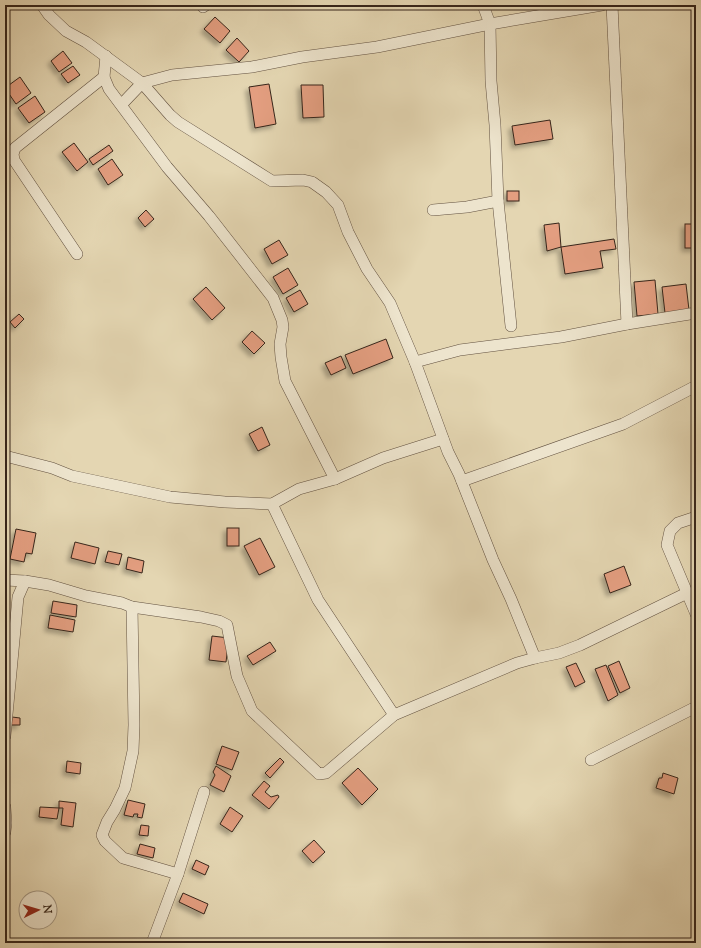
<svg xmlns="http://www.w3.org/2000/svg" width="701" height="948" font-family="'Sorts Mill Goudy',serif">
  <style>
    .building { fill: #e39e80; stroke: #36251a; filter: url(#shadow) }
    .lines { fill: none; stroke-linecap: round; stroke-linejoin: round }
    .minor-casing { stroke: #625140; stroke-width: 12 }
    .minor { stroke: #ede4cd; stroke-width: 11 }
  </style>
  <defs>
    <filter id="shadow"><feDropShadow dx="-3.5" dy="3.5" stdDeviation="2" flood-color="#0004"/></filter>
  </defs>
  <rect width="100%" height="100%" fill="#e4d6b2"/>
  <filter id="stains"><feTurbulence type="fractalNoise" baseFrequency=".005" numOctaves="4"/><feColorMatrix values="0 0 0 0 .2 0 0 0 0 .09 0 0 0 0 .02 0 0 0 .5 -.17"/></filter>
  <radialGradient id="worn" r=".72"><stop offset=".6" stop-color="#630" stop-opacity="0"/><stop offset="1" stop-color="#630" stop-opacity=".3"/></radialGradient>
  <!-- building -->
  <g class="building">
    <path d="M215 17 230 31 220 43 204 29Z"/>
    <path d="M237 38 249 51 239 62 226 50Z"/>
    <path d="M63 51 72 63 59 72 51 61Z"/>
    <path d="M73 66 80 75 68 83 61 74Z"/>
    <path d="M20 77 31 93 16 104 5 88Z"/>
    <path d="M269 84 276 124 255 128 249 87Z"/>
    <path d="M301 85H323L324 117 303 118Z"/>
    <path d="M35 96 45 112 29 123 18 108Z"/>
    <path d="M550 120 553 139 515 145 512 126Z"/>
    <path d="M74 143 88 162 77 171 62 152Z"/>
    <path d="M109 145 113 151 93 165 89 159Z"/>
    <path d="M112 159 123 175 108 185 98 169Z"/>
    <rect x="507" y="191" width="12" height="10"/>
    <path d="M146 210 154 219 145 227 138 218Z"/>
    <path d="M559 223 561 247 547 251 544 225Z"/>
    <rect x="685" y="224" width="11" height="24"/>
    <path d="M614 239 616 249 600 251 603 268 565 274 561 247Z"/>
    <path d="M279 240 288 255 272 264 264 249Z"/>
    <path d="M288 268 298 285 283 294 273 277Z"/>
    <path d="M655 280 658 314 637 316 634 282Z"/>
    <path d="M686 284 689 310 665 313 662 287Z"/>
    <path d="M206 287 225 308 212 320 193 299Z"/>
    <path d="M300 290 308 304 294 312 286 298Z"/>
    <path d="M19 314 24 319 15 328 10 322Z"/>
    <path d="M252 331 265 343 254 354 242 342Z"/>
    <path d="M386 339 393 358 353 374 345 355Z"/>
    <path d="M341 356 346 368 331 375 325 363Z"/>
    <path d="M262 427 270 445 258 451 249 434Z"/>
    <rect x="227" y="528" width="12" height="18"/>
    <path d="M16 529 36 533 32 554 26 553 24 562 10 559Z"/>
    <path d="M260 538 275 567 259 575 244 546Z"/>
    <path d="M75 542 99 548 95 564 71 558Z"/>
    <path d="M108 551 122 554 119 565 105 562Z"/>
    <path d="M128 557 144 561 142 573 126 569Z"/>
    <path d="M624 566 631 585 610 593 604 574Z"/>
    <path d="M53 601 77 605 76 617 51 613Z"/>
    <path d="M50 615 75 620 73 632 48 628Z"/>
    <path d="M212 636 229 638 226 662 209 660Z"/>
    <path d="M270 642 276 651 253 665 247 656Z"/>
    <path d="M619 661 630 688 620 693 608 666Z"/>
    <path d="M576 663 585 682 575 687 566 667Z"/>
    <path d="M606 665 618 695 608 701 595 669Z"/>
    <path d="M12 717 20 718V725H11Z"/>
    <path d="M222 746 239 752 232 770 216 764Z"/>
    <path d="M280 758 284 762 270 778 265 773Z"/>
    <path d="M67 761 81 763 80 774 66 772Z"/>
    <path d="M216 766 231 776 224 792 210 785 215 775 213 772Z"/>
    <path d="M358 768 378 789 362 805 342 783Z"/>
    <path d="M663 773 678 778 674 794 656 788 659 778H662Z"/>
    <path d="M264 781 270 786 265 792 271 797 278 795 279 797 269 809 252 795Z"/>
    <path d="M128 800 145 804 142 818 137 817 138 814H134L133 817 124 815Z"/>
    <path d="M59 801 76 803 73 827 61 825 63 808H59Z"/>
    <path d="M40 807 59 808 57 819 39 817Z"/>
    <path d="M230 807 243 816 232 832 220 824Z"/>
    <path d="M141 825 149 826 148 836 139 835Z"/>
    <path d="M314 840 325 852 313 863 302 851Z"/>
    <path d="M140 844 155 848 153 858 137 854Z"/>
    <path d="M196 860 209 866 205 875 192 869Z"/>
    <path d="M183 893 208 904 204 914 179 902Z"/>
  </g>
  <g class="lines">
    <defs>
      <g id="minor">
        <path d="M42 5 49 15 66 31 86 42 142 83 170 115 178 122 272 181 303 180 312 182 326 192 338 205 348 232 367 269 390 303 415 362 448 452 459 474 493 560 511 599 535 658 559 653 580 645 687 593"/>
        <path d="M483 5 490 24 491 81 495 125 498 201 511 326"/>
        <path d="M612 5 627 324"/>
        <path d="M203 7 206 5"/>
        <path d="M106 56 104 77 109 89 167 167 209 216 273 298 282 320 283 327 280 344 281 357 285 381 335 479"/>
        <path d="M122 104 142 83 172 75 252 67 302 57 377 47 490 24 602 5"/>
        <path d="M433 210 467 207 498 201"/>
        <path d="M77 254 14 160 13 154 15 148 104 77"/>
        <path d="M415 362 460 350 561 337 627 324 696 313"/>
        <path d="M5 456 52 468 72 476 170 497 225 502 272 504 299 489 335 479 383 458 443 439"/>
        <path d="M462 481 623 424 696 386"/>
        <path d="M272 504 318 600 394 715"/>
        <path d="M696 517 678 523 670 531 667 545 696 614"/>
        <path d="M5 580 25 581 49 585 86 596 122 603 132 607 201 617 219 621 227 625 237 676 252 711 319 774 326 773 394 715 517 663 535 658"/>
        <path d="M132 607 134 725 133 751 125 788 115 809 107 822 102 835 105 841 123 858 178 874"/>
        <path d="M5 736 18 597 25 581"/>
        <path d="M591 760 696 707"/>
        <path d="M5 807 6 823 5 832"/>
        <path d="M152 943 178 874 204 792"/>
      </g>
    </defs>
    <!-- minor casing -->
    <use href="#minor" class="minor-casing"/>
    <!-- minor -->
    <use href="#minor" class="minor"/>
  </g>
  <!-- margin -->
  <rect width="701" height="948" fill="none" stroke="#e4d6b2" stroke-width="20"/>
  <rect x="6" y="6" width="689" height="936" fill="none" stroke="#36251a" stroke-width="2"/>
  <rect x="10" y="10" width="681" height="928" fill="none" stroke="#36251a"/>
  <!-- north arrow -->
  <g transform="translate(38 910) rotate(85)"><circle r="19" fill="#ede4cd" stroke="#a49885"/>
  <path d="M0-3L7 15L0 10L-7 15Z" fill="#8f2418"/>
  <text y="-6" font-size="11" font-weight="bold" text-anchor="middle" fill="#36251a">N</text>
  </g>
  <rect width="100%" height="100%" filter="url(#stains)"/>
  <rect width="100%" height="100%" fill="url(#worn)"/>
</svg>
